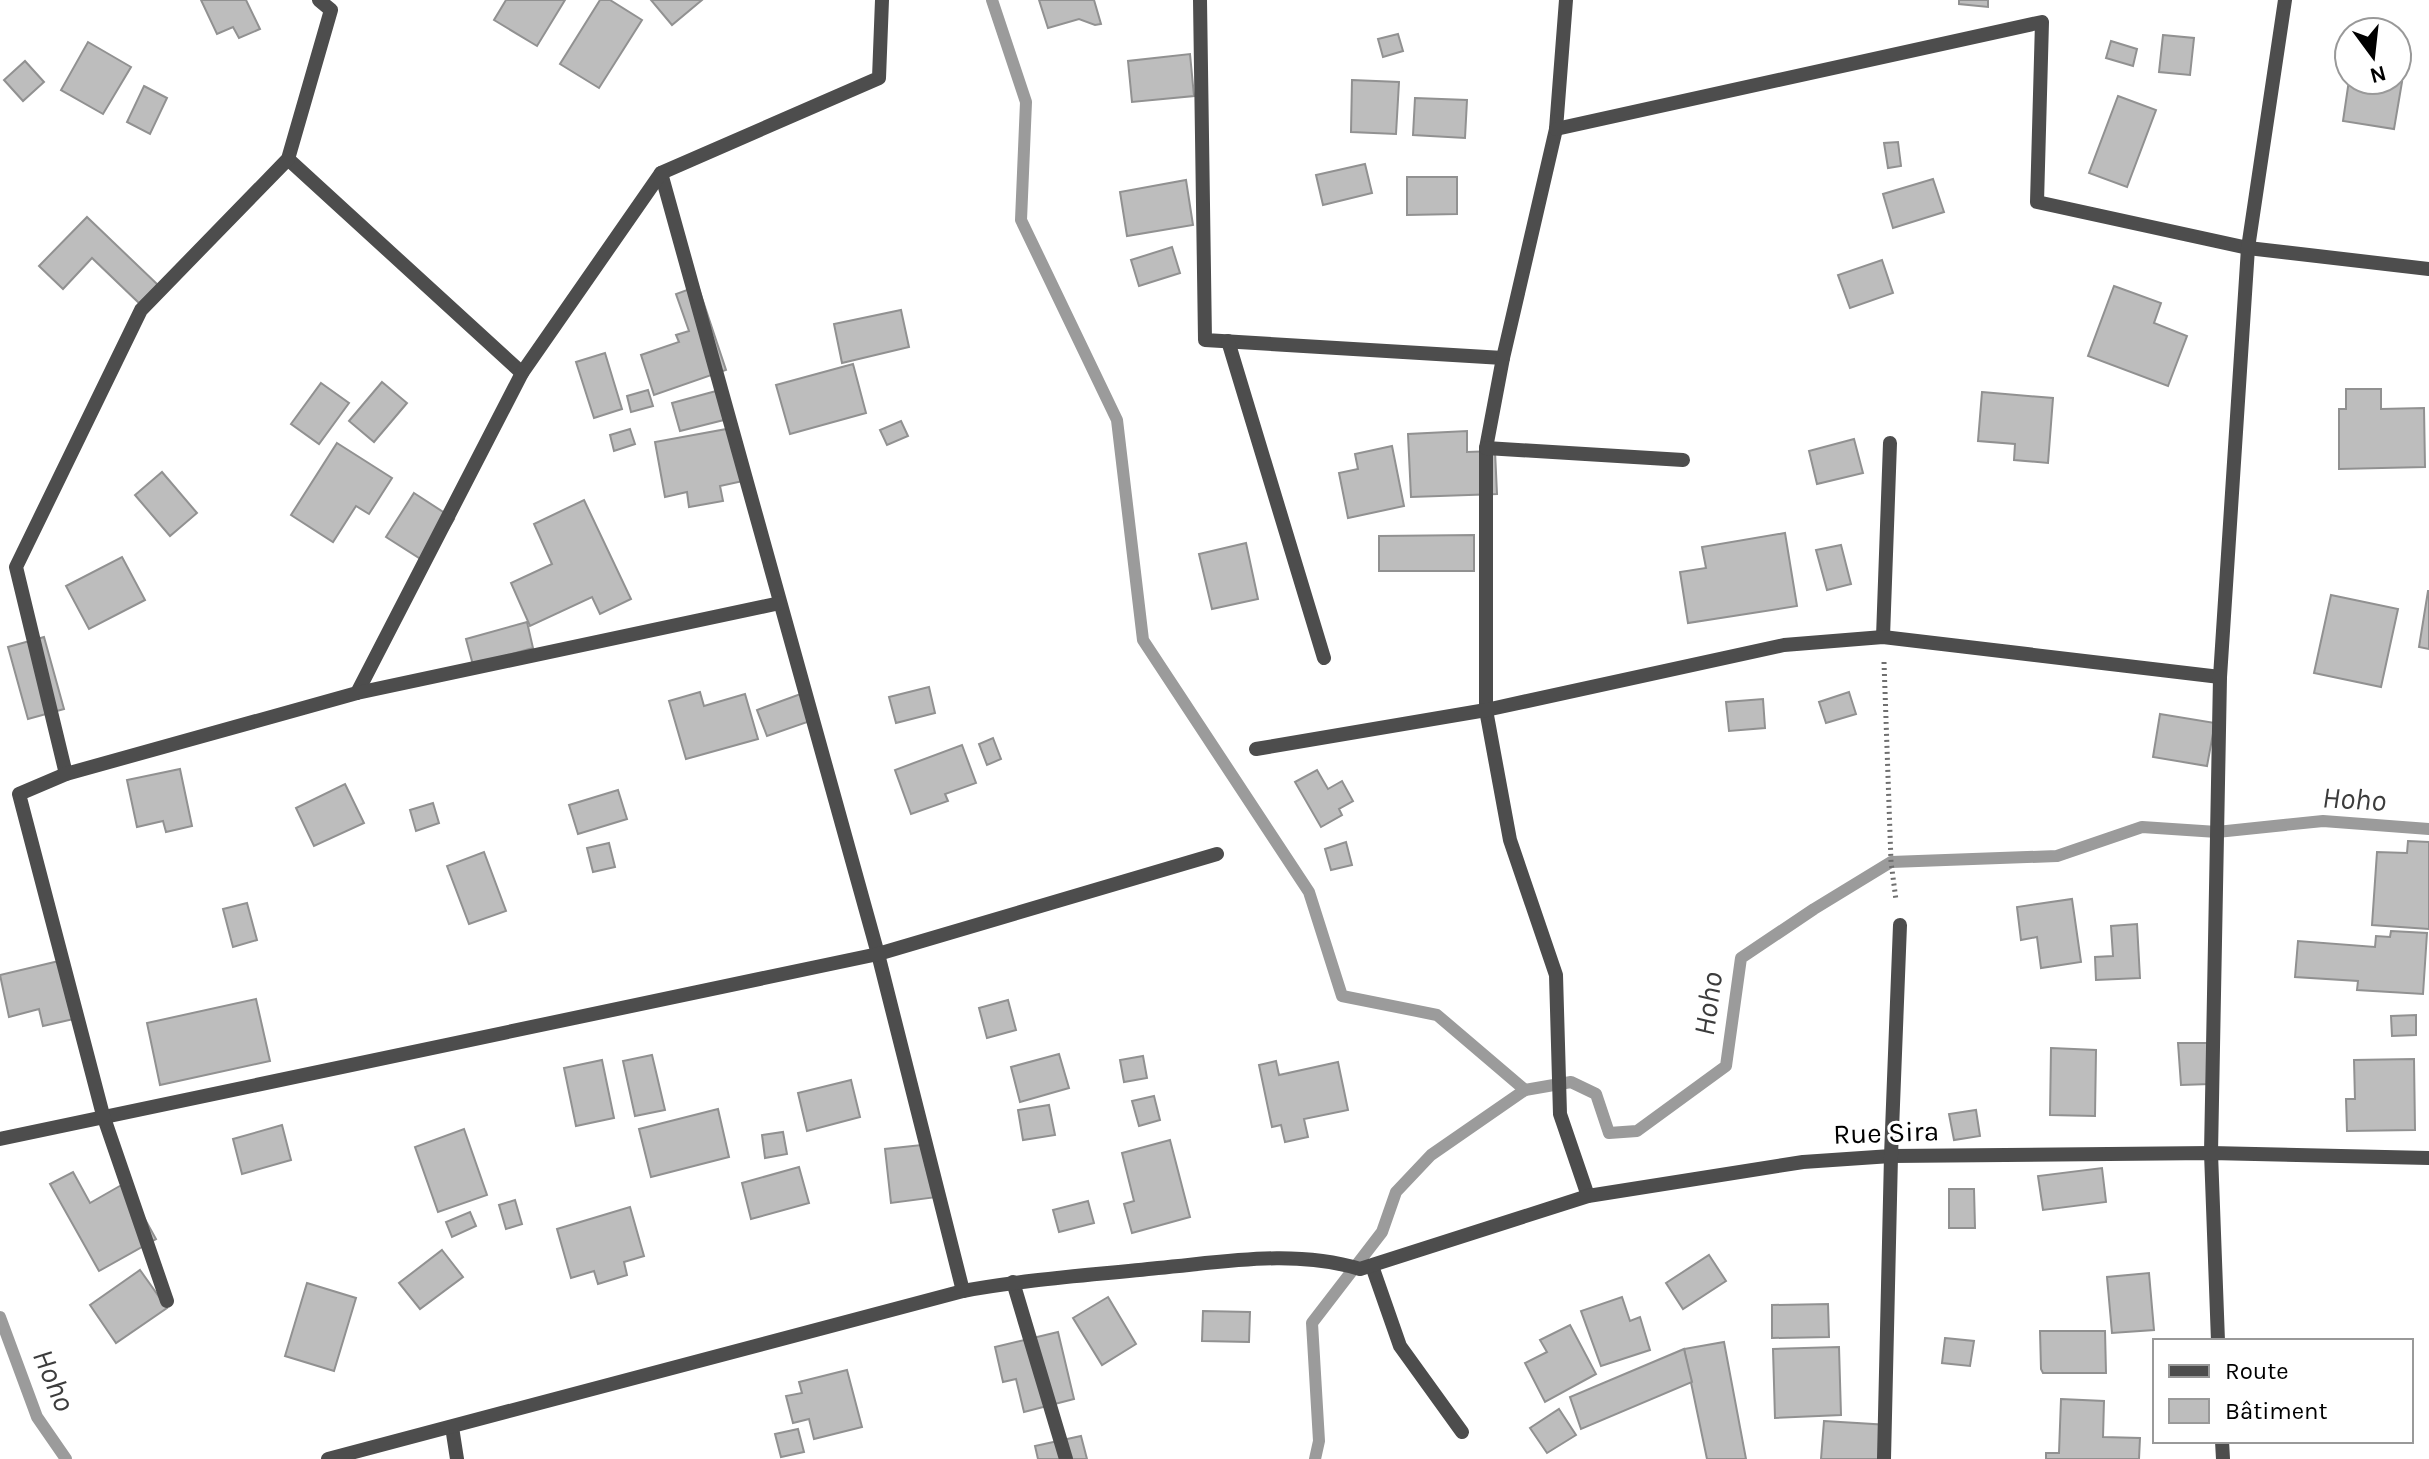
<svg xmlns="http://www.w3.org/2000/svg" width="2429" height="1459" font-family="Karla,sans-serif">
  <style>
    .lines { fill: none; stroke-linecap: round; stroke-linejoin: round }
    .stream { stroke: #9b9b9b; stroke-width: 12 }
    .building { fill: #bdbdbd; stroke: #919191; stroke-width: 2 }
    .path { stroke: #6f6f6f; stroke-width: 5; stroke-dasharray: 2 4; stroke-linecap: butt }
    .minor { stroke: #4d4d4d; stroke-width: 14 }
    .labels { text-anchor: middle; stroke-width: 6; stroke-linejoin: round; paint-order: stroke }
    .street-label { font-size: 28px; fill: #000; stroke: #fff }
    .water-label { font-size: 30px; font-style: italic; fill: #3c3c3c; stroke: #fff }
  </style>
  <rect width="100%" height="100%" fill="#fff"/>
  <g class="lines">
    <!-- stream -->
    <g class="stream">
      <path d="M992 0 1026 102 1021 220 1117 420 1143 640 1309 892 1342 996 1437 1015 1525 1090"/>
      <path d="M0 1317 37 1417 66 1459"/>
      <path d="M1315 1459 1319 1441 1312 1323 1382 1232 1396 1192 1431 1155 1525 1090 1571 1082 1596 1094 1609 1133 1637 1131 1726 1066 1741 958 1814 909 1891 862 2057 856 2142 827 2217 832 2323 821 2429 829"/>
    </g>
  </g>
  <!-- building -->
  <g class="building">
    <path d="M201 0H246L260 29 239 38 233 27 217 34Z"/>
    <path d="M506 0H565L537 46 494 20Z"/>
    <path d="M600 0H610L642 20 599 88 560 64Z"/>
    <path d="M651 0H702L672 25Z"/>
    <path d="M1039 0H1094L1101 24 1095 25 1079 19 1048 28Z"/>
    <path d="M1959 0H1988V7L1959 4Z"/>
    <path d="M1398 34 1403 51 1383 57 1378 39Z"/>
    <path d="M2163 35 2194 38 2190 75 2159 72Z"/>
    <path d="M2111 41 2137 49 2133 66 2106 58Z"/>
    <path d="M88 42 131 67 103 114 61 90Z"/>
    <path d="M1190 54 1194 96 1132 102 1128 61Z"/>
    <path d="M25 61 44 82 23 101 4 80Z"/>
    <path d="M1352 80 1399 82 1396 134 1351 132Z"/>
    <path d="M2349 80 2402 82 2394 129 2343 121Z"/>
    <path d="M144 86 167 98 150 134 127 122Z"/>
    <path d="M2118 96 2156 110 2127 187 2089 173Z"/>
    <path d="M1415 98 1467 100 1465 138 1413 135Z"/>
    <path d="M1898 142 1901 166 1888 168 1884 143Z"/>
    <path d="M1365 164 1372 193 1323 205 1316 175Z"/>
    <path d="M1407 177H1457V214L1407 215Z"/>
    <path d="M1933 179 1944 212 1893 228 1883 194Z"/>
    <path d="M1186 180 1193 225 1127 236 1120 192Z"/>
    <path d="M87 217 158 285 139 303 92 258 63 289 39 266Z"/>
    <path d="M1172 247 1180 273 1139 286 1131 260Z"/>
    <path d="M1882 260 1893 293 1850 308 1838 275Z"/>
    <path d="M698 286 726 370 654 395 641 355 679 342 676 335 689 331 676 294Z"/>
    <path d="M2114 286 2161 303 2154 323 2187 336 2168 386 2088 356Z"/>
    <path d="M901 310 909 347 842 363 834 324Z"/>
    <path d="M605 353 622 409 594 418 576 362Z"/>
    <path d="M853 364 866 413 790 434 776 385Z"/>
    <path d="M382 382 407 403 374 442 349 421Z"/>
    <path d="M321 383 349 403 319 444 291 424Z"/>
    <path d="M2346 389H2381V409L2424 408 2425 467 2339 469V409H2346Z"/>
    <path d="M648 390 653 406 631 412 627 396Z"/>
    <path d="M716 391 724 420 680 431 672 403Z"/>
    <path d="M1982 392 2053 398 2048 463 2014 460 2015 444 1978 441Z"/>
    <path d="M901 421 908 436 887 445 880 430Z"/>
    <path d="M732 428 743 481 720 486 723 501 689 507 687 492 665 497 655 442Z"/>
    <path d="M630 429 635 444 614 451 610 435Z"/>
    <path d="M1467 431V452L1495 451 1497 494 1411 497 1408 434Z"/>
    <path d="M1854 439 1863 473 1817 484 1809 451Z"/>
    <path d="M337 443 392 478 369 514 356 506 333 542 291 515Z"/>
    <path d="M1392 446 1404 506 1348 518 1339 473 1358 469 1355 454Z"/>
    <path d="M162 472 197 513 170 536 135 495Z"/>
    <path d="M414 493 454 519 427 563 386 537Z"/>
    <path d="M584 500 631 599 600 614 592 597 530 626 511 583 552 564 534 524Z"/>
    <path d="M1785 533 1797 606 1688 623 1680 572 1706 568 1702 547Z"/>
    <path d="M1474 535V571H1379V536Z"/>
    <path d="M1246 543 1258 599 1212 609 1199 554Z"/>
    <path d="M1841 545 1851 584 1827 590 1816 550Z"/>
    <path d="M122 557 145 600 89 629 66 586Z"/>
    <path d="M2428 591H2429V649L2419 647Z"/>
    <path d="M2331 595 2398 609 2381 687 2314 673Z"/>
    <path d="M527 622 533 648 473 665 466 639Z"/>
    <path d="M44 637 64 709 28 719 8 647Z"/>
    <path d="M929 687 935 713 896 723 889 697Z"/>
    <path d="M700 692 704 706 745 694 758 739 686 759 669 701Z"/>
    <path d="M806 692 816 719 767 736 757 710Z"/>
    <path d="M1849 692 1856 714 1826 723 1819 702Z"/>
    <path d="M1763 699 1765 728 1729 731 1726 702Z"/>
    <path d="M2160 714 2215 723 2207 766 2153 757Z"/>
    <path d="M993 738 1001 759 987 765 979 744Z"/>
    <path d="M962 745 976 783 945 794 948 801 911 814 895 770Z"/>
    <path d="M180 769 192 826 166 832 163 821 137 827 127 780Z"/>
    <path d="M1317 770 1328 789 1342 781 1353 801 1339 809 1342 815 1321 827 1295 782Z"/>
    <path d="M345 784 364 823 314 846 296 808Z"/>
    <path d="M618 790 627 819 578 834 569 805Z"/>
    <path d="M433 803 439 823 416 831 410 810Z"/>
    <path d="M2408 841 2429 842V929L2372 925 2377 852 2407 853Z"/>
    <path d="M1346 842 1352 865 1331 870 1325 849Z"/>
    <path d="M609 843 615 867 593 872 587 848Z"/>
    <path d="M484 852 506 911 469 924 447 866Z"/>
    <path d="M2072 899 2081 962 2041 968 2037 937 2021 940 2017 907Z"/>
    <path d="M247 903 257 940 233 947 223 909Z"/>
    <path d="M2137 924 2140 978 2096 980 2095 957 2113 956 2111 926Z"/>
    <path d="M2391 931 2427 933 2423 994 2357 990 2358 981 2295 977 2298 941 2375 947 2376 936 2390 937Z"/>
    <path d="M63 960 78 1018 43 1026 39 1009 9 1017 0 975Z"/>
    <path d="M256 999 270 1061 160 1085 147 1023Z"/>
    <path d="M1008 1000 1016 1030 987 1038 979 1008Z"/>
    <path d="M2416 1015V1035L2392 1036 2391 1016Z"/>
    <path d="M2178 1043H2208L2210 1084 2181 1085Z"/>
    <path d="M2051 1048 2096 1050 2095 1116 2050 1115Z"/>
    <path d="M1059 1054 1069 1088 1020 1102 1011 1067Z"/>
    <path d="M652 1055 665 1110 635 1116 623 1061Z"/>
    <path d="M1143 1056 1147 1078 1124 1082 1120 1060Z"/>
    <path d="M2414 1059 2415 1130 2347 1131 2346 1099H2355L2354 1060Z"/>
    <path d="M602 1060 614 1118 576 1126 564 1068Z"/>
    <path d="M1276 1061 1279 1075 1338 1062 1348 1110 1304 1119 1308 1137 1285 1142 1281 1125 1272 1127 1259 1065Z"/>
    <path d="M851 1080 860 1117 807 1131 798 1093Z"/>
    <path d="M1154 1096 1160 1120 1139 1126 1132 1101Z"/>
    <path d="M1049 1105 1055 1135 1023 1140 1018 1110Z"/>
    <path d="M718 1109 729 1157 651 1177 639 1129Z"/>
    <path d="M1976 1110 1980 1136 1954 1140 1949 1114Z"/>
    <path d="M282 1125 291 1160 242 1174 233 1139Z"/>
    <path d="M464 1129 487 1195 438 1212 415 1147Z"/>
    <path d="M783 1132 787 1154 765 1158 762 1135Z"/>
    <path d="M1170 1140 1190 1217 1132 1233 1124 1204 1134 1201 1122 1153Z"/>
    <path d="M931 1144 937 1197 891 1203 885 1149Z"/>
    <path d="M799 1167 809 1203 751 1219 742 1183Z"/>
    <path d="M2102 1168 2106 1202 2043 1210 2038 1176Z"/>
    <path d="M73 1172 90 1203 125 1183 156 1239 99 1271 50 1184Z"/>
    <path d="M1949 1189H1974L1975 1228H1949Z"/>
    <path d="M515 1200 522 1224 506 1229 499 1205Z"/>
    <path d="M1088 1201 1094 1223 1059 1232 1053 1210Z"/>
    <path d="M630 1207 644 1256 624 1262 627 1275 598 1284 594 1271 571 1278 557 1229Z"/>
    <path d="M470 1212 476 1226 452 1237 446 1222Z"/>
    <path d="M442 1250 463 1277 420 1309 399 1283Z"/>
    <path d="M1709 1255 1726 1281 1683 1309 1666 1283Z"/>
    <path d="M140 1270 167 1308 116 1343 90 1305Z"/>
    <path d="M2149 1273 2154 1330 2112 1333 2107 1277Z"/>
    <path d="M307 1283 356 1298 334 1371 285 1356Z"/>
    <path d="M1108 1297 1136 1344 1102 1365 1073 1318Z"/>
    <path d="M1622 1297 1630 1321 1640 1317 1650 1350 1601 1366 1581 1311Z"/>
    <path d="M1828 1304 1829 1337 1772 1338V1305Z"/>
    <path d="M1203 1311 1250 1312 1249 1342 1202 1341Z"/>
    <path d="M1570 1325 1596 1374 1545 1402 1525 1363 1547 1352 1540 1340Z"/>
    <path d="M2040 1331H2105L2106 1373H2043L2041 1369Z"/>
    <path d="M1058 1332 1074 1399 1024 1412 1016 1379 1003 1382 995 1347Z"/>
    <path d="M1945 1338 1974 1341 1970 1366 1942 1363Z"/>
    <path d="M1724 1342 1746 1459H1707L1684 1349Z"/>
    <path d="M1839 1347 1841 1415 1775 1418 1773 1349Z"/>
    <path d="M1684 1349 1692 1382 1581 1429 1570 1397Z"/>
    <path d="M847 1370 862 1427 814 1439 809 1419 793 1423 786 1396 802 1393 799 1382Z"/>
    <path d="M2061 1399 2104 1401 2103 1437 2140 1438 2139 1459H2046V1453H2059Z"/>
    <path d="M1559 1409 1576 1435 1547 1453 1530 1428Z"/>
    <path d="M1824 1421 1889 1425 1886 1459H1821Z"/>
    <path d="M798 1429 804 1452 781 1457 775 1434Z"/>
    <path d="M1081 1436 1087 1459H1038L1035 1446Z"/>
  </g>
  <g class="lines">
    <!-- path -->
    <path class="path" d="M1884 662 1891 862 1896 900"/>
    <!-- minor -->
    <g class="minor">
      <path d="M1200 0 1205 340 1503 358"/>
      <path d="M1566 0 1556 129 1503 358 1486 448V710L1510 840 1556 975 1560 1114 1588 1196"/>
      <path d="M1556 129 2042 22 2037 202 2248 248 2429 269"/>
      <path d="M288 159 522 373"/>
      <path d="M661 173 878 954 963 1291"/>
      <path d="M1228 341 1324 658"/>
      <path d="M1486 448 1683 460"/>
      <path d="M1883 637 1890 443"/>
      <path d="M357 693 522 373 661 173 879 78 882 0"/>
      <path d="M1256 749 1486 710 1784 645 1883 637 2220 677"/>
      <path d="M66 774 16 567 141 310 288 159 331 10 319 0"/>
      <path d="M0 1139 878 954 1217 854"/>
      <path d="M1372 1266 1400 1346 1462 1432"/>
      <path d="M1013 1282 1066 1459"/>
      <path d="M167 1301 103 1115 19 794 66 774 357 693 780 603"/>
      <path d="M2218 1341 2211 1153 2220 677 2248 248 2285 0"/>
      <path d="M452 1427 457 1459"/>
      <path d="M2222 1441 2223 1459"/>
      <path d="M328 1459 963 1291C1028 1279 1093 1275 1158 1268 1225 1262 1294 1249 1360 1269L1588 1196 1803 1162 1891 1156 2211 1153 2429 1158"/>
      <path d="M1884 1459 1891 1156 1900 925"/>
    </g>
  </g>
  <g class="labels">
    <!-- street labels -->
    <g class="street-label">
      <text transform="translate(1886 1132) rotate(-2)" y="10">Rue Sira</text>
    </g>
    <!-- water labels -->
    <g class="water-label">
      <text transform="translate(2354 799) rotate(3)" y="10">Hoho</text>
      <text transform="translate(1708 1004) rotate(-82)" y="10">Hoho</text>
      <text transform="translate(54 1380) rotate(67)" y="10">Hoho</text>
    </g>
  </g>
  <!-- legend -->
  <rect x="2153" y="1339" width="260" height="104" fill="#ffffff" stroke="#999999" stroke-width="2"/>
  <rect x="2169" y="1365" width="40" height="12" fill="#4d4d4d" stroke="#999999" stroke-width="2"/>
  <text x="2225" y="1379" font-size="24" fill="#000000">Route</text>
  <rect x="2169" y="1399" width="40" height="24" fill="#bdbdbd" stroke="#999999" stroke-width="2"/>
  <text x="2225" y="1419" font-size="24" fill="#000000">Bâtiment</text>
  <!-- north arrow -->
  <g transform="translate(2373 56) rotate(165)"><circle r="38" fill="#ffffff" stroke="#999999" stroke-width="2"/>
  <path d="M0-6L14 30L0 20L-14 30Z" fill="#000000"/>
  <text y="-12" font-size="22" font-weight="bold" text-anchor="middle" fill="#000000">N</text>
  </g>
</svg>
